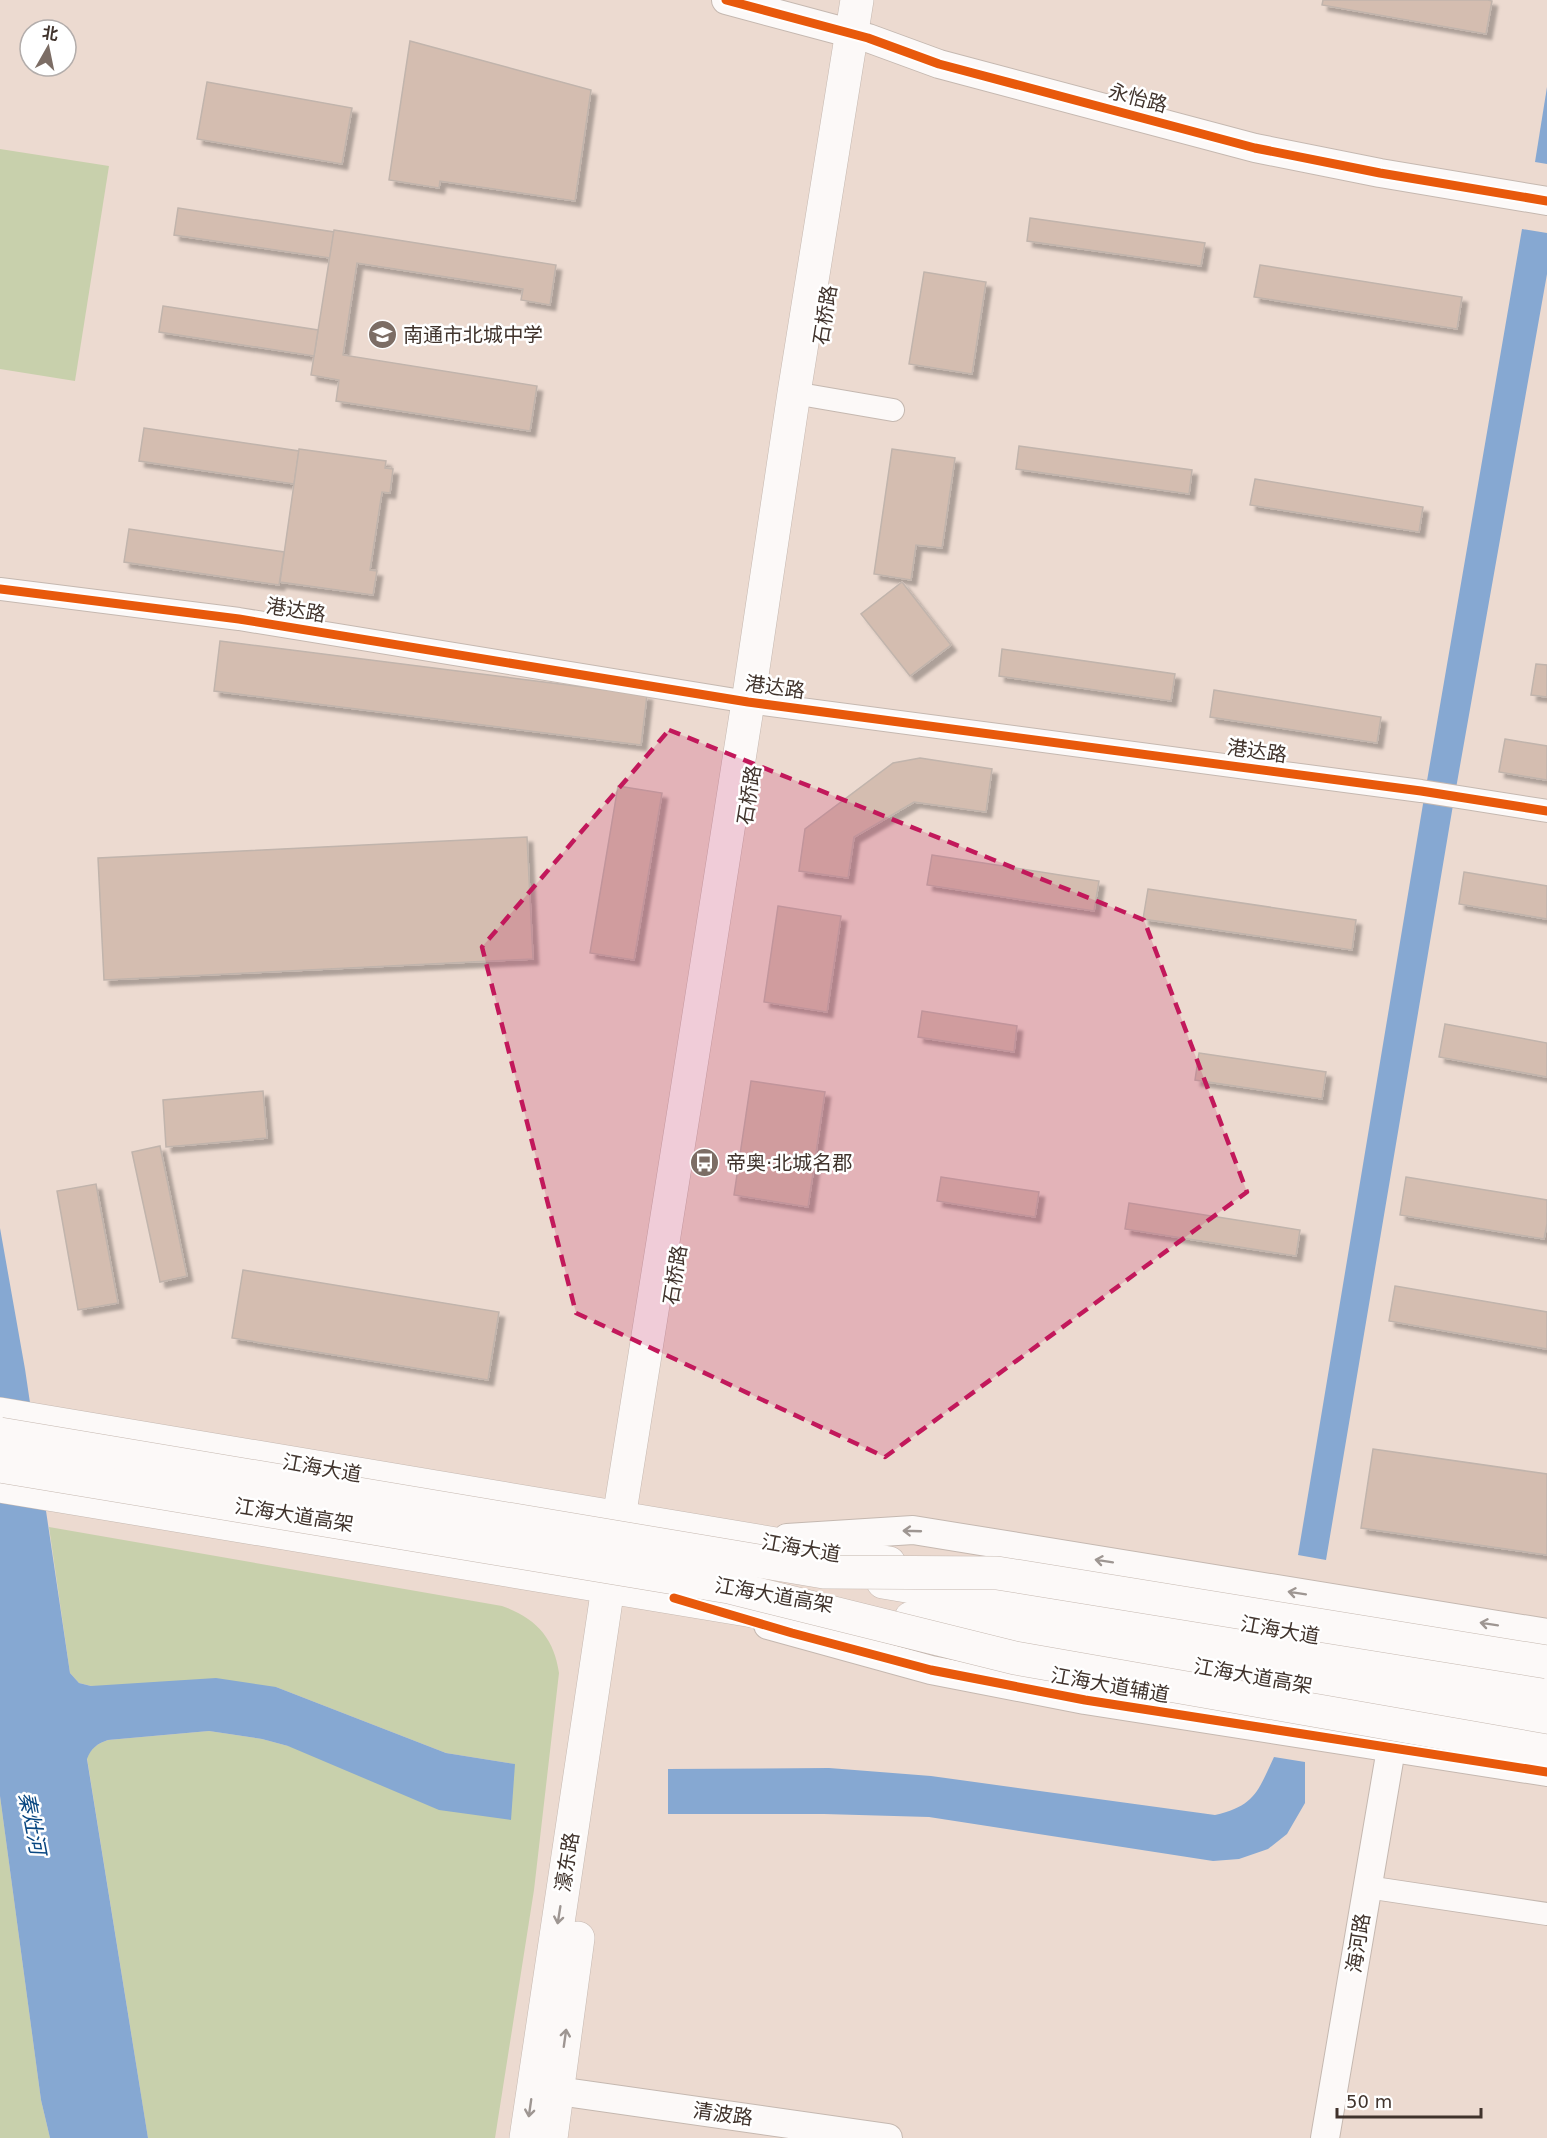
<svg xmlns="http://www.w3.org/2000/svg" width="1547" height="2138" font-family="'DejaVu Sans','Noto Sans SC',sans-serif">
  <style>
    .green { fill: #c8d0ac }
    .water { fill: #86a8d2 }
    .building { fill: #d4bdb0; stroke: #c1b4ac; stroke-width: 1.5; filter: url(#shadow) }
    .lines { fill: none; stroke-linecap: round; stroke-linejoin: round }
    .minor-casing { stroke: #c5b8b0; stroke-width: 24 }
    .tertiary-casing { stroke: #c5b8b0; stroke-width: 30 }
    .secondary-casing { stroke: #c5b8b0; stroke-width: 34 }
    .primary-casing { stroke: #c5b8b0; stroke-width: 34 }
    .trunk-casing { stroke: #c5b8b0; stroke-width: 34 }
    .minor { stroke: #fcf9f8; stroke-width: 22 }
    .tertiary { stroke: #fcf9f8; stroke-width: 28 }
    .secondary { stroke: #fcf9f8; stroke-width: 33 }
    .primary { stroke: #fcf9f8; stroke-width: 33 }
    .trunk { stroke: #fcf9f8; stroke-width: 33 }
    .trunk-bridge-casing { stroke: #c5b8b0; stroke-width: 34; stroke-linecap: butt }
    .trunk-bridge { stroke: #fcf9f8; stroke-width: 33 }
    .cycleway-casing { stroke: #fff; stroke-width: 13 }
    .cycleway { stroke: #e8590c; stroke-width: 9 }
    .oneway { stroke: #9e9692 }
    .marked { fill: #c2185b; fill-opacity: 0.2; stroke: #c2185b; stroke-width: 4.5; stroke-dasharray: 12 8; stroke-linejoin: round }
    .labels { text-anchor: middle; stroke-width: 5; stroke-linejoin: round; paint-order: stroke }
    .street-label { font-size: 20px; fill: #40332c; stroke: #fff }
    .poi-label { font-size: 20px; fill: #40332c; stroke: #fff; text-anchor: start }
    .water-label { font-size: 21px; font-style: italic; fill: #094781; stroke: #fff }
  </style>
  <defs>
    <filter id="shadow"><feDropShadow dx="5.5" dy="5.5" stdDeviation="1.5" flood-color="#0004"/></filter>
  </defs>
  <rect width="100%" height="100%" fill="#ecdad0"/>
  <!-- green -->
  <g class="green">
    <path d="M0 149 109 166 75 381 0 369Z"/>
    <path d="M49 1527 502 1606C536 1618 554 1638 559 1673L534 1890 495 2138H148L87 1758C91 1748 97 1744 108 1740L209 1731 262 1739 288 1746 515 1764 446 1753 276 1687 91 1686 79 1683 70 1673Z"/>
    <path d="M0 1796 41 2100 50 2138H0Z"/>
  </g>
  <!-- water -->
  <g class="water">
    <path d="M1547 87V164L1535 162Z"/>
    <path d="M1522 229 1547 233V274L1452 811 1326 1560 1298 1555 1423 804Z"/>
    <path d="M0 1228 25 1369 70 1673 79 1683 91 1686 216 1678 276 1687 446 1753 515 1764 511 1820 439 1810 288 1746 262 1739 209 1731 108 1740C97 1744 91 1748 87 1759L148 2138H50L41 2100 0 1796Z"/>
    <path d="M1274 1757 1305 1762V1803L1287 1834 1268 1849 1239 1859 1213 1861 929 1817 824 1814H668V1769L829 1768 931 1776 1215 1815C1255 1806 1258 1791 1274 1757Z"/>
  </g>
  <!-- building -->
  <g class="building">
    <path d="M1323 0H1488L1492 1 1486 34 1322 5Z"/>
    <path d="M410 41 591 90 575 201 440 181 439 188 389 180Z"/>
    <path d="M207 82 352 108 342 164 197 139Z"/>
    <path d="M178 208 334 232 330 258 174 235Z"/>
    <path d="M1030 218 1205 243 1201 266 1027 241Z"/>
    <path d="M334 230 556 265 550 305 521 300 523 289 357 263 343 355 537 386 530 431 336 401 339 380 311 375Z"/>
    <path d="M1260 265 1462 297 1457 329 1254 297Z"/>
    <path d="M924 272 986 282 972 374 909 364Z"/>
    <path d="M163 306 318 330 314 356 159 332Z"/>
    <path d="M144 428 299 451 294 484 139 461Z"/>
    <path d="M1019 446 1192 470 1189 494 1016 469Z"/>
    <path d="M299 449 386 461 385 468 393 469 390 493 382 492 370 570 377 571 373 595 280 582Z"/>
    <path d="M892 449 955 458 942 548 916 545 911 580 874 574Z"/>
    <path d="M1255 479 1423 507 1419 532 1250 505Z"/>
    <path d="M129 529 284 552 279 585 124 562Z"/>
    <path d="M902 582 951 645 910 676 861 614Z"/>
    <path d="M220 641 647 695 641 745 214 691Z"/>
    <path d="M1002 649 1175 674 1171 701 999 676Z"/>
    <path d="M1536 664 1547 665V697L1531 695Z"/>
    <path d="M1214 690 1381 717 1377 743 1210 717Z"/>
    <path d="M1505 739 1547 746V780L1499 772Z"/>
    <path d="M920 758 992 769 986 812 914 802 854 837 848 878 799 871 805 829 893 763Z"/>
    <path d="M618 786 662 793 634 960 590 953Z"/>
    <path d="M527 837 533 959 104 980 98 858Z"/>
    <path d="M932 855 1099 881 1094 911 927 885Z"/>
    <path d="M1464 872 1547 886V919L1459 904Z"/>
    <path d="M1148 889 1356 920 1352 950 1143 919Z"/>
    <path d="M778 906 841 916 827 1012 764 1002Z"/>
    <path d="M922 1011 1017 1026 1014 1052 918 1037Z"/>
    <path d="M1445 1024 1547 1043V1077L1439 1057Z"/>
    <path d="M1199 1053 1326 1072 1322 1099 1195 1080Z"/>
    <path d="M751 1081 825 1092 808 1207 734 1195Z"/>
    <path d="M263 1091 267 1138 166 1147 163 1100Z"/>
    <path d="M160 1146 187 1276 160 1282 132 1152Z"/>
    <path d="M941 1177 1039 1192 1035 1217 937 1201Z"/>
    <path d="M1406 1177 1547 1200V1224L1544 1239 1400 1215Z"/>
    <path d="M96 1184 118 1303 78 1310 57 1191Z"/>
    <path d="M1129 1203 1300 1230 1296 1256 1125 1229Z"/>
    <path d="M243 1270 499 1312 488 1380 232 1338Z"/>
    <path d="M1395 1286 1547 1312V1349L1389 1321Z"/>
    <path d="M1373 1449 1547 1474V1555L1361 1528Z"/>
  </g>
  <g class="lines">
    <defs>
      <g id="minor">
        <path d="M794 393 893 410"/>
        <path d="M0 589 239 619 748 702 1421 791 1547 811"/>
        <path d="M1367 1887 1547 1914"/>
      </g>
      <g id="tertiary">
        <path d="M726 0 868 38 939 64 1255 148 1380 173 1547 201"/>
        <path d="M787 1538 913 1530 1547 1633"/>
        <path d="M768 1625 931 1670 1085 1700 1547 1772"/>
        <path d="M558 2091 888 2138"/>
        <path d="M1325 2138 1391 1749"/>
      </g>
      <g id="secondary">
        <path d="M526 2138 608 1587 684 1110 748 702 794 393 857 0"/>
        <path d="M551 2138 578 1938"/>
      </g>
      <g id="primary">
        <path d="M0 1414 889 1563"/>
        <path d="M0 1486 808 1620"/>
      </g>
      <g id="trunk">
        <path d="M883 1582 1547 1694"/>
        <path d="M911 1618 1547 1726"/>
      </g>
    </defs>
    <!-- minor casing -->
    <use href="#minor" class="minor-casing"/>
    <!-- tertiary casing -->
    <use href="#tertiary" class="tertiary-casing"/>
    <!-- secondary casing -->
    <use href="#secondary" class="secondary-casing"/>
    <!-- primary casing -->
    <use href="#primary" class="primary-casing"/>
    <!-- trunk casing -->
    <use href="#trunk" class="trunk-casing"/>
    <!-- minor -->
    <use href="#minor" class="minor"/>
    <!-- tertiary -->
    <use href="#tertiary" class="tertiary"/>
    <!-- secondary -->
    <use href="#secondary" class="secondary"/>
    <!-- primary -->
    <use href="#primary" class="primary"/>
    <!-- trunk -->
    <use href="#trunk" class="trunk"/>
    <defs>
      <g id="trunk-bridge">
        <path d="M0 1434 824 1572 997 1573 1547 1662"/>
        <path d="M0 1466 729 1587 1015 1658 1547 1751"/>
      </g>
    </defs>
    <!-- trunk-bridge casing -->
    <use href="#trunk-bridge" class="trunk-bridge-casing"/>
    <!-- trunk-bridge -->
    <use href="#trunk-bridge" class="trunk-bridge"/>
    <defs>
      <g id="cycleway">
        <path d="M726 0 868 38 939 64 1255 148 1380 173 1547 201"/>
        <path d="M0 589 239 619 748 702 1421 791 1547 811"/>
        <path d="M674 1598 792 1633 931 1670 1085 1700 1547 1772"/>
      </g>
    </defs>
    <!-- cycleway casing -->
    <use href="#cycleway" class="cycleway-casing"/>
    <!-- cycleway -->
    <use href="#cycleway" class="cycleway"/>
  </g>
  <!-- one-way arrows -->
  <defs><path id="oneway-shaft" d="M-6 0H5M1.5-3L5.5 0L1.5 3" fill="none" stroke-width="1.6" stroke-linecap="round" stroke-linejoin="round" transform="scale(1.5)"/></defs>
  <g class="oneway">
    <use href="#oneway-shaft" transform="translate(912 1531) rotate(-178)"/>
    <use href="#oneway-shaft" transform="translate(1104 1561) rotate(-171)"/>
    <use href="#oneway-shaft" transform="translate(1297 1593) rotate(-171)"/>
    <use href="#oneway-shaft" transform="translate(1489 1624) rotate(-171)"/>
    <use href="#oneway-shaft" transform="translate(559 1915) rotate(99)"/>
    <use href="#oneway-shaft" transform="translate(565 2038) rotate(-82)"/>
    <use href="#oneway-shaft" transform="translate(530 2108) rotate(98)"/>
  </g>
  <!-- marked area -->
  <path class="marked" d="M669 730 1144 920 1247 1192 885 1457 576 1313 482 947Z"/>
  <!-- icons -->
  <defs>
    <symbol id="school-disc" viewBox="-11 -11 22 22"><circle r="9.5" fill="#7c6d65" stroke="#fff"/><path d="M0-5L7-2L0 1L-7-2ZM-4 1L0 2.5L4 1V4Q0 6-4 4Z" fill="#fff"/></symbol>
    <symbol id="bus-disc" viewBox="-11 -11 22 22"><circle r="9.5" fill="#7c6d65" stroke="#fff"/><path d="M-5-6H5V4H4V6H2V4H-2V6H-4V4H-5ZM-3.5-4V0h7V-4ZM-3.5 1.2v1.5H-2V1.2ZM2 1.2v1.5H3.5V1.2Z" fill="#fff"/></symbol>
  </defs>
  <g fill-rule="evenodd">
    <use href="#school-disc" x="366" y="318" width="33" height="33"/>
    <use href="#bus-disc" x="688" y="1146" width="33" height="33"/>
  </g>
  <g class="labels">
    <!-- street labels -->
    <g class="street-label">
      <text transform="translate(1138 98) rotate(15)" y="7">永怡路</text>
      <text transform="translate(825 315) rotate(-81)" y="7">石桥路</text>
      <text transform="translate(296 610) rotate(9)" y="7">港达路</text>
      <text transform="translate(775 687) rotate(8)" y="7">港达路</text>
      <text transform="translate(1257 751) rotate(8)" y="7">港达路</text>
      <text transform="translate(749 795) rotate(-81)" y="7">石桥路</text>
      <text transform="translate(675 1275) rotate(-81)" y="7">石桥路</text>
      <text transform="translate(322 1468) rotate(10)" y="7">江海大道</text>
      <text transform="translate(294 1515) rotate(9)" y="7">江海大道高架</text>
      <text transform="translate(801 1548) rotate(10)" y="7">江海大道</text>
      <text transform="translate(774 1595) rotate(10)" y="7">江海大道高架</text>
      <text transform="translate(1280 1630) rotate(10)" y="7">江海大道</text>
      <text transform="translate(1253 1676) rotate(10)" y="7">江海大道高架</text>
      <text transform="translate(1110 1685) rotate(10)" y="7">江海大道辅道</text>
      <text transform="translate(567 1862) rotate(-81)" y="7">濠东路</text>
      <text transform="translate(1358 1943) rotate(-81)" y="7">海河路</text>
      <text transform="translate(723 2114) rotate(8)" y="7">清波路</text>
    </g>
    <!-- poi labels -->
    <g class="poi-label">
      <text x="403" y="342">南通市北城中学</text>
      <text x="726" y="1170">帝奥·北城名郡</text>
    </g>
    <!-- water labels -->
    <g class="water-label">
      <text transform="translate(32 1823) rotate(79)" y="7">秦灶河</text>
    </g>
  </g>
  <!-- north arrow -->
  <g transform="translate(48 48) rotate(9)"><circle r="28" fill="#ffffff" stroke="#b3adab" stroke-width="1.5"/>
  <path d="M0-4.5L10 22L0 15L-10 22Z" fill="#7c6d65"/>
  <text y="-9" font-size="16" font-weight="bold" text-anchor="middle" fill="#40332c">北</text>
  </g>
  <!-- scale -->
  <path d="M1337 2108v9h144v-9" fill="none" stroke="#40332c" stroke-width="3"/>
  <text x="1346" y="2108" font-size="18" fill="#40332c" stroke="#ffffff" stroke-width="4.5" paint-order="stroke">50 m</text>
</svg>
